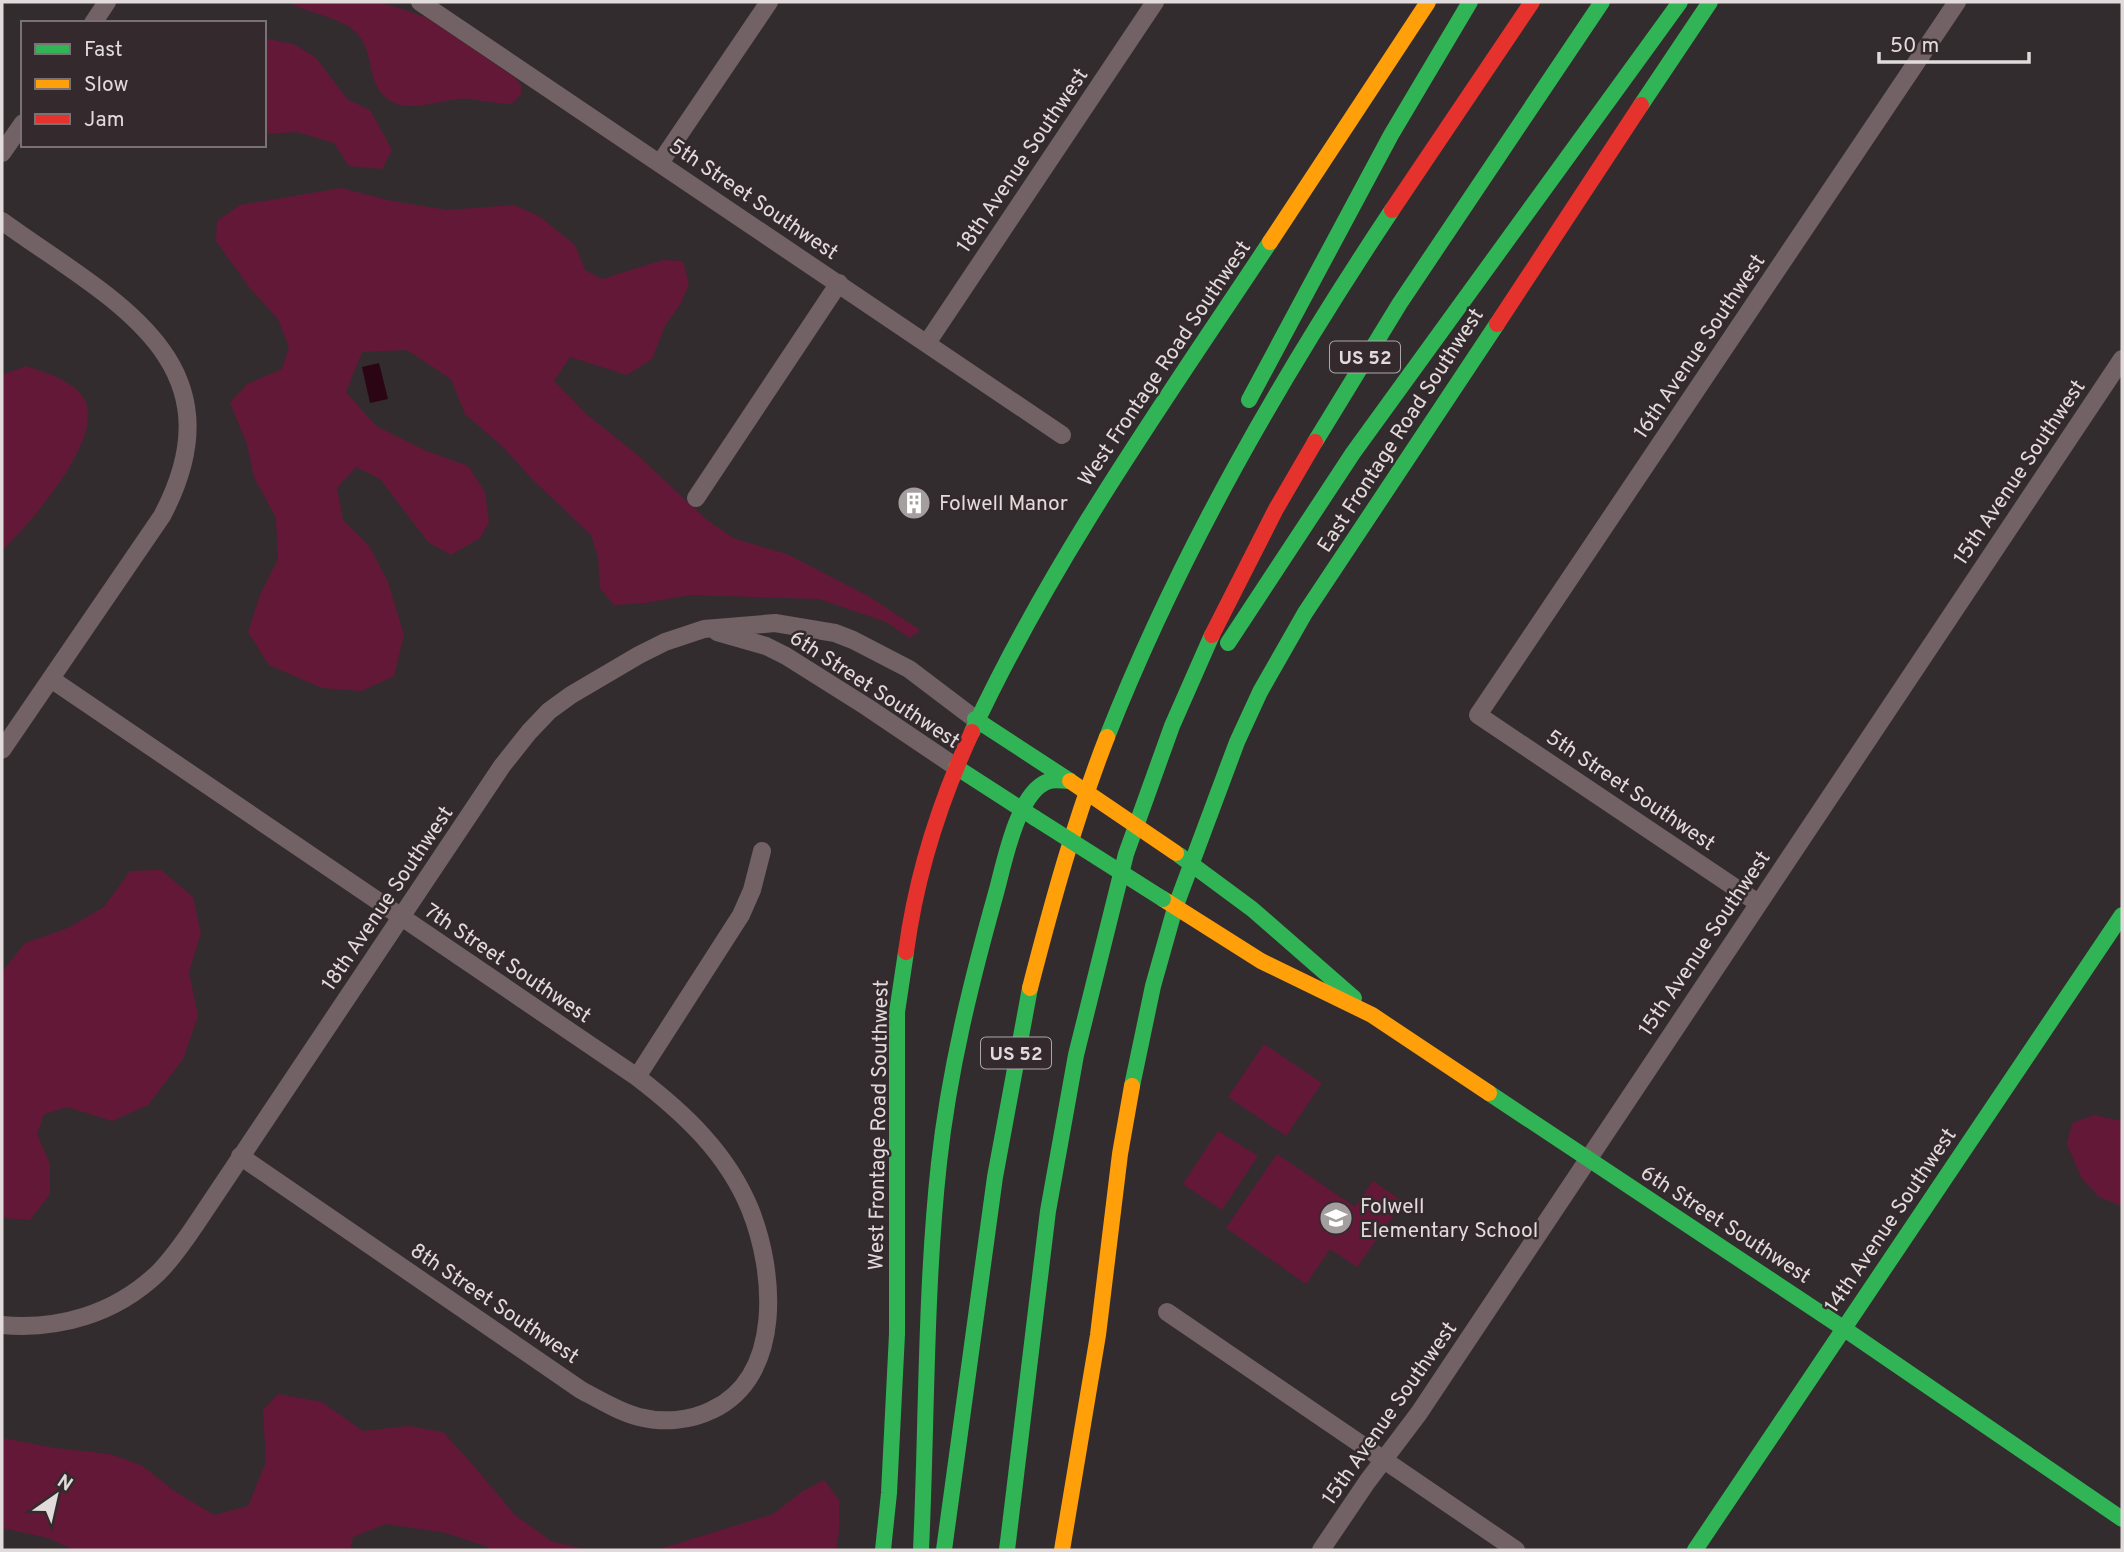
<svg xmlns="http://www.w3.org/2000/svg" width="2124" height="1552" font-family="Overpass,sans-serif">
  <style>
    .green { fill: #641838 }
    .water { fill: #2c0515 }
    .lines { fill: none; stroke-linecap: round; stroke-linejoin: round }
    .street { stroke: #726165; stroke-width: 18 }
    .fast { stroke: #30b455; stroke-width: 16 }
    .slow { stroke: #ff9f0a; stroke-width: 16 }
    .jam { stroke: #e5322d; stroke-width: 16 }
    .fast-bridge { stroke: #30b455; stroke-width: 16 }
    .slow-bridge { stroke: #ff9f0a; stroke-width: 16 }
    .labels { text-anchor: middle; stroke-width: 5; stroke-linejoin: round; paint-order: stroke }
    .shield { fill: #342a2d; stroke: #ada6a8; stroke-width: 2 }
    .shield-label { font-size: 19px; font-weight: bold; fill: #e1dbdc }
    .street-label { font-size: 21px; fill: #e1dbdc; stroke: #342a2d }
    .poi-label { font-size: 21px; fill: #e1dbdc; stroke: #342a2d; text-anchor: start }
  </style>
  <rect width="100%" height="100%" fill="#322c2e"/>
  <!-- green -->
  <g class="green">
    <path d="M288 2H377L403 9 427 18 514 77 521 85V94L512 104C496 104 484 100 469 99 443 96 408 118 385 97 368 82 373 54 360 37 344 16 310 15 288 2Z"/>
    <path d="M264 38 296 45 316 58 347 99 370 110 392 150 382 169 349 166 334 143 297 132 264 134Z"/>
    <path d="M341 188 392 201 447 210 514 205 539 216 575 245 585 270 602 279 663 260 683 261 689 284 681 303 665 326 652 359 627 375 570 357 554 381 586 414 634 452 707 520 735 539 787 554 870 597 920 630 910 638 886 622 819 599 689 595 646 603 614 605 600 588 598 557 591 535 532 479 504 448 465 414 451 379 407 350 362 352 346 392 376 426 424 450 468 466 485 492 489 522 480 538 451 555 428 542 380 479 356 467 337 488 343 520 369 546 388 582 404 635 394 676 361 691 322 688 269 665 248 632 260 595 278 559 276 518 254 477 247 444 230 403 247 384 282 369 289 347 278 319 249 287 216 241 217 221 240 205Z"/>
    <path d="M26 366C44 372 65 378 79 392 116 429 28 525 2 551V375Z"/>
    <path d="M161 870 193 897 201 933 189 972 198 1016 183 1059 148 1105 112 1121 67 1107 44 1114 37 1134 50 1164V1194L30 1220 2 1218V972L25 943 68 928 104 907 130 871Z"/>
    <path d="M1264 1044 1322 1083 1286 1136 1228 1097Z"/>
    <path d="M2094 1115 2122 1121V1206L2099 1197 2081 1177 2067 1144 2072 1123Z"/>
    <path d="M1218 1131 1258 1156 1222 1210 1183 1184Z"/>
    <path d="M1277 1154 1355 1207 1373 1181 1403 1202 1357 1267 1330 1249 1306 1284 1226 1228Z"/>
    <path d="M278 1394 322 1402 363 1431 408 1426 443 1432 474 1466 514 1514 551 1541 588 1550H491L488 1547 446 1533 386 1524 353 1537 350 1550H74L48 1538 2 1528V1438L55 1448 110 1454 141 1465 176 1492 214 1515 248 1506 266 1462 263 1410Z"/>
    <path d="M824 1480 839 1500V1531L836 1550H656L773 1514 803 1491Z"/>
  </g>
  <!-- water -->
  <path class="water" d="M379 363 388 399 370 403 362 367Z"/>
  <g class="lines">
    <!-- street -->
    <g class="street">
      <path d="M420 2 1062 435"/>
      <path d="M93 23 107 2"/>
      <path d="M2 153 23 123"/>
      <path d="M660 163 769 2"/>
      <path d="M2 221C109 299 245 359 162 516L2 750"/>
      <path d="M927 343 1155 2"/>
      <path d="M696 498 839 283"/>
      <path d="M717 632 766 646 786 656 867 707 956 767"/>
      <path d="M51 679 637 1077C684 1113 727 1153 750 1209 775 1271 784 1376 712 1410 690 1421 663 1423 639 1417 619 1412 600 1400 581 1390L240 1156"/>
      <path d="M1758 903 1478 715 1957 2"/>
      <path d="M637 1077 741 915 752 890 762 851"/>
      <path d="M1167 1312 1516 1550"/>
      <path d="M2 1325C59 1330 115 1314 158 1273 173 1258 186 1239 198 1221L502 766 529 732 549 711 571 695 639 655 665 642 704 629 775 623 835 633 853 640 909 669 975 719"/>
      <path d="M1321 1550 1367 1482 1419 1413 2122 359"/>
    </g>
    <!-- fast -->
    <g class="fast">
      <path d="M1641 105 1710 2"/>
      <path d="M1249 400 1391 135 1470 2"/>
      <path d="M1315 442 1400 303 1602 2"/>
      <path d="M1228 643 1353 453 1680 2"/>
      <path d="M975 719 1070 781"/>
      <path d="M972 732C1053 558 1164 402 1270 242"/>
      <path d="M1107 737C1181 550 1281 377 1392 210"/>
      <path d="M956 767 1035 818"/>
      <path d="M1179 855 1252 909 1354 998"/>
      <path d="M1175 908 1237 742 1260 692 1305 613 1497 324"/>
      <path d="M1132 1086 1153 986 1175 908"/>
      <path d="M1489 1093 1843 1328 2122 1519"/>
      <path d="M883 1550 889 1493 897 1334V1012L906 952"/>
      <path d="M921 1550C927 1421 925 1291 939 1163 949 1071 971 982 996 893 1004 865 1017 791 1049 781 1055 779 1063 781 1070 781"/>
      <path d="M944 1550 995 1177 1030 988"/>
      <path d="M1007 1550 1048 1211 1076 1055 1126 854 1172 726 1212 635"/>
      <path d="M1695 1550 2122 915"/>
    </g>
    <!-- slow -->
    <g class="slow">
      <path d="M1270 242 1428 2"/>
      <path d="M1163 899 1261 961 1372 1015 1489 1093"/>
      <path d="M1030 988C1052 903 1075 819 1107 737"/>
      <path d="M1062 1550 1098 1335 1120 1154 1132 1086"/>
    </g>
    <!-- jam -->
    <g class="jam">
      <path d="M1392 210 1532 2"/>
      <path d="M1497 324 1641 105"/>
      <path d="M1212 635 1276 509 1315 442"/>
      <path d="M906 952C916 877 940 801 972 732"/>
    </g>
    <!-- fast-bridge -->
    <path class="fast-bridge" d="M1035 818 1163 899"/>
    <!-- slow-bridge -->
    <path class="slow-bridge" d="M1070 781 1176 853"/>
  </g>
  <!-- icons -->
  <defs>
    <symbol id="building-disc" viewBox="-11 -11 22 22"><circle r="9.5" fill="#a49e9f" stroke="#342a2d"/><path d="M-4-6H4V6H1V3H-1V6H-4ZM-2.5-4.3h1.7v1.8h-1.7ZM.8-4.3h1.7v1.8H.8ZM-2.5-1h1.7V.8h-1.7ZM.8-1h1.7V.8H.8Z" fill="#fff"/></symbol>
    <symbol id="school-disc" viewBox="-11 -11 22 22"><circle r="9.5" fill="#a49e9f" stroke="#342a2d"/><path d="M0-5L7-2L0 1L-7-2ZM-4 1L0 2.5L4 1V4Q0 6-4 4Z" fill="#fff"/></symbol>
  </defs>
  <g fill-rule="evenodd">
    <use href="#building-disc" x="895" y="484" width="38" height="38"/>
    <use href="#school-disc" x="1317" y="1199" width="38" height="38"/>
  </g>
  <g class="labels">
    <!-- shield labels -->
    <g class="shield">
      <rect x="1330" y="341.5" width="70" height="31" rx="5"/>
      <rect x="981" y="1037.5" width="70" height="31" rx="5"/>
    </g>
    <g class="shield-label">
      <text x="1365" y="364">US 52</text>
      <text x="1016" y="1060">US 52</text>
    </g>
    <!-- street labels -->
    <g class="street-label">
      <text transform="translate(1022 160) rotate(-56)" y="7">18th Avenue Southwest</text>
      <text transform="translate(754 199) rotate(34)" y="7">5th Street Southwest</text>
      <text transform="translate(1699 346) rotate(-56)" y="7">16th Avenue Southwest</text>
      <text transform="translate(1164 363) rotate(-56)" y="7">West Frontage Road Southwest</text>
      <text transform="translate(1400 430) rotate(-57)" y="7">East Frontage Road Southwest</text>
      <text transform="translate(2019 472) rotate(-56)" y="7">15th Avenue Southwest</text>
      <text transform="translate(875 689) rotate(33)" y="7">6th Street Southwest</text>
      <text transform="translate(1631 790) rotate(34)" y="7">5th Street Southwest</text>
      <text transform="translate(387 898) rotate(-56)" y="7">18th Avenue Southwest</text>
      <text transform="translate(1704 943) rotate(-56)" y="7">15th Avenue Southwest</text>
      <text transform="translate(508 963) rotate(34)" y="7">7th Street Southwest</text>
      <text transform="translate(878 1125) rotate(-89)" y="7">West Frontage Road Southwest</text>
      <text transform="translate(1890 1220) rotate(-56)" y="7">14th Avenue Southwest</text>
      <text transform="translate(1726 1224) rotate(33)" y="7">6th Street Southwest</text>
      <text transform="translate(495 1303) rotate(34)" y="7">8th Street Southwest</text>
      <text transform="translate(1389 1413) rotate(-55)" y="7">15th Avenue Southwest</text>
    </g>
    <!-- poi labels -->
    <g class="poi-label">
      <text x="939" y="510">Folwell Manor</text>
      <text x="1360" y="1213">Folwell<tspan x="1360" dy="24">Elementary School</tspan></text>
    </g>
  </g>
  <!-- border -->
  <rect width="2124" height="1552" fill="none" stroke="#e1dbdc" stroke-width="7"/>
  <!-- legend -->
  <rect x="21" y="21" width="245" height="126" fill="#342a2d" stroke="#797173" stroke-width="2"/>
  <rect x="35" y="44" width="35" height="10" fill="#30b455" stroke="#797173" stroke-width="2"/>
  <text x="84" y="56" font-size="21" fill="#e1dbdc">Fast</text>
  <rect x="35" y="79" width="35" height="10" fill="#ff9f0a" stroke="#797173" stroke-width="2"/>
  <text x="84" y="91" font-size="21" fill="#e1dbdc">Slow</text>
  <rect x="35" y="114" width="35" height="10" fill="#e5322d" stroke="#797173" stroke-width="2"/>
  <text x="84" y="126" font-size="21" fill="#e1dbdc">Jam</text>
  <!-- north arrow -->
  <g transform="translate(56 1496) rotate(34)" stroke="#342a2d" stroke-width="5" paint-order="stroke">
  <path d="M0-5L12 26L0 18L-12 26Z" fill="#e1dbdc"/>
  <text y="-10" font-size="19" font-weight="bold" text-anchor="middle" fill="#e1dbdc">N</text>
  </g>
  <!-- scale -->
  <path d="M1879 52v10h150v-10" fill="none" stroke="#e1dbdc" stroke-width="3.5"/>
  <text x="1890" y="52" font-size="21" fill="#e1dbdc" stroke="#342a2d" stroke-width="5" paint-order="stroke">50 m</text>
</svg>
